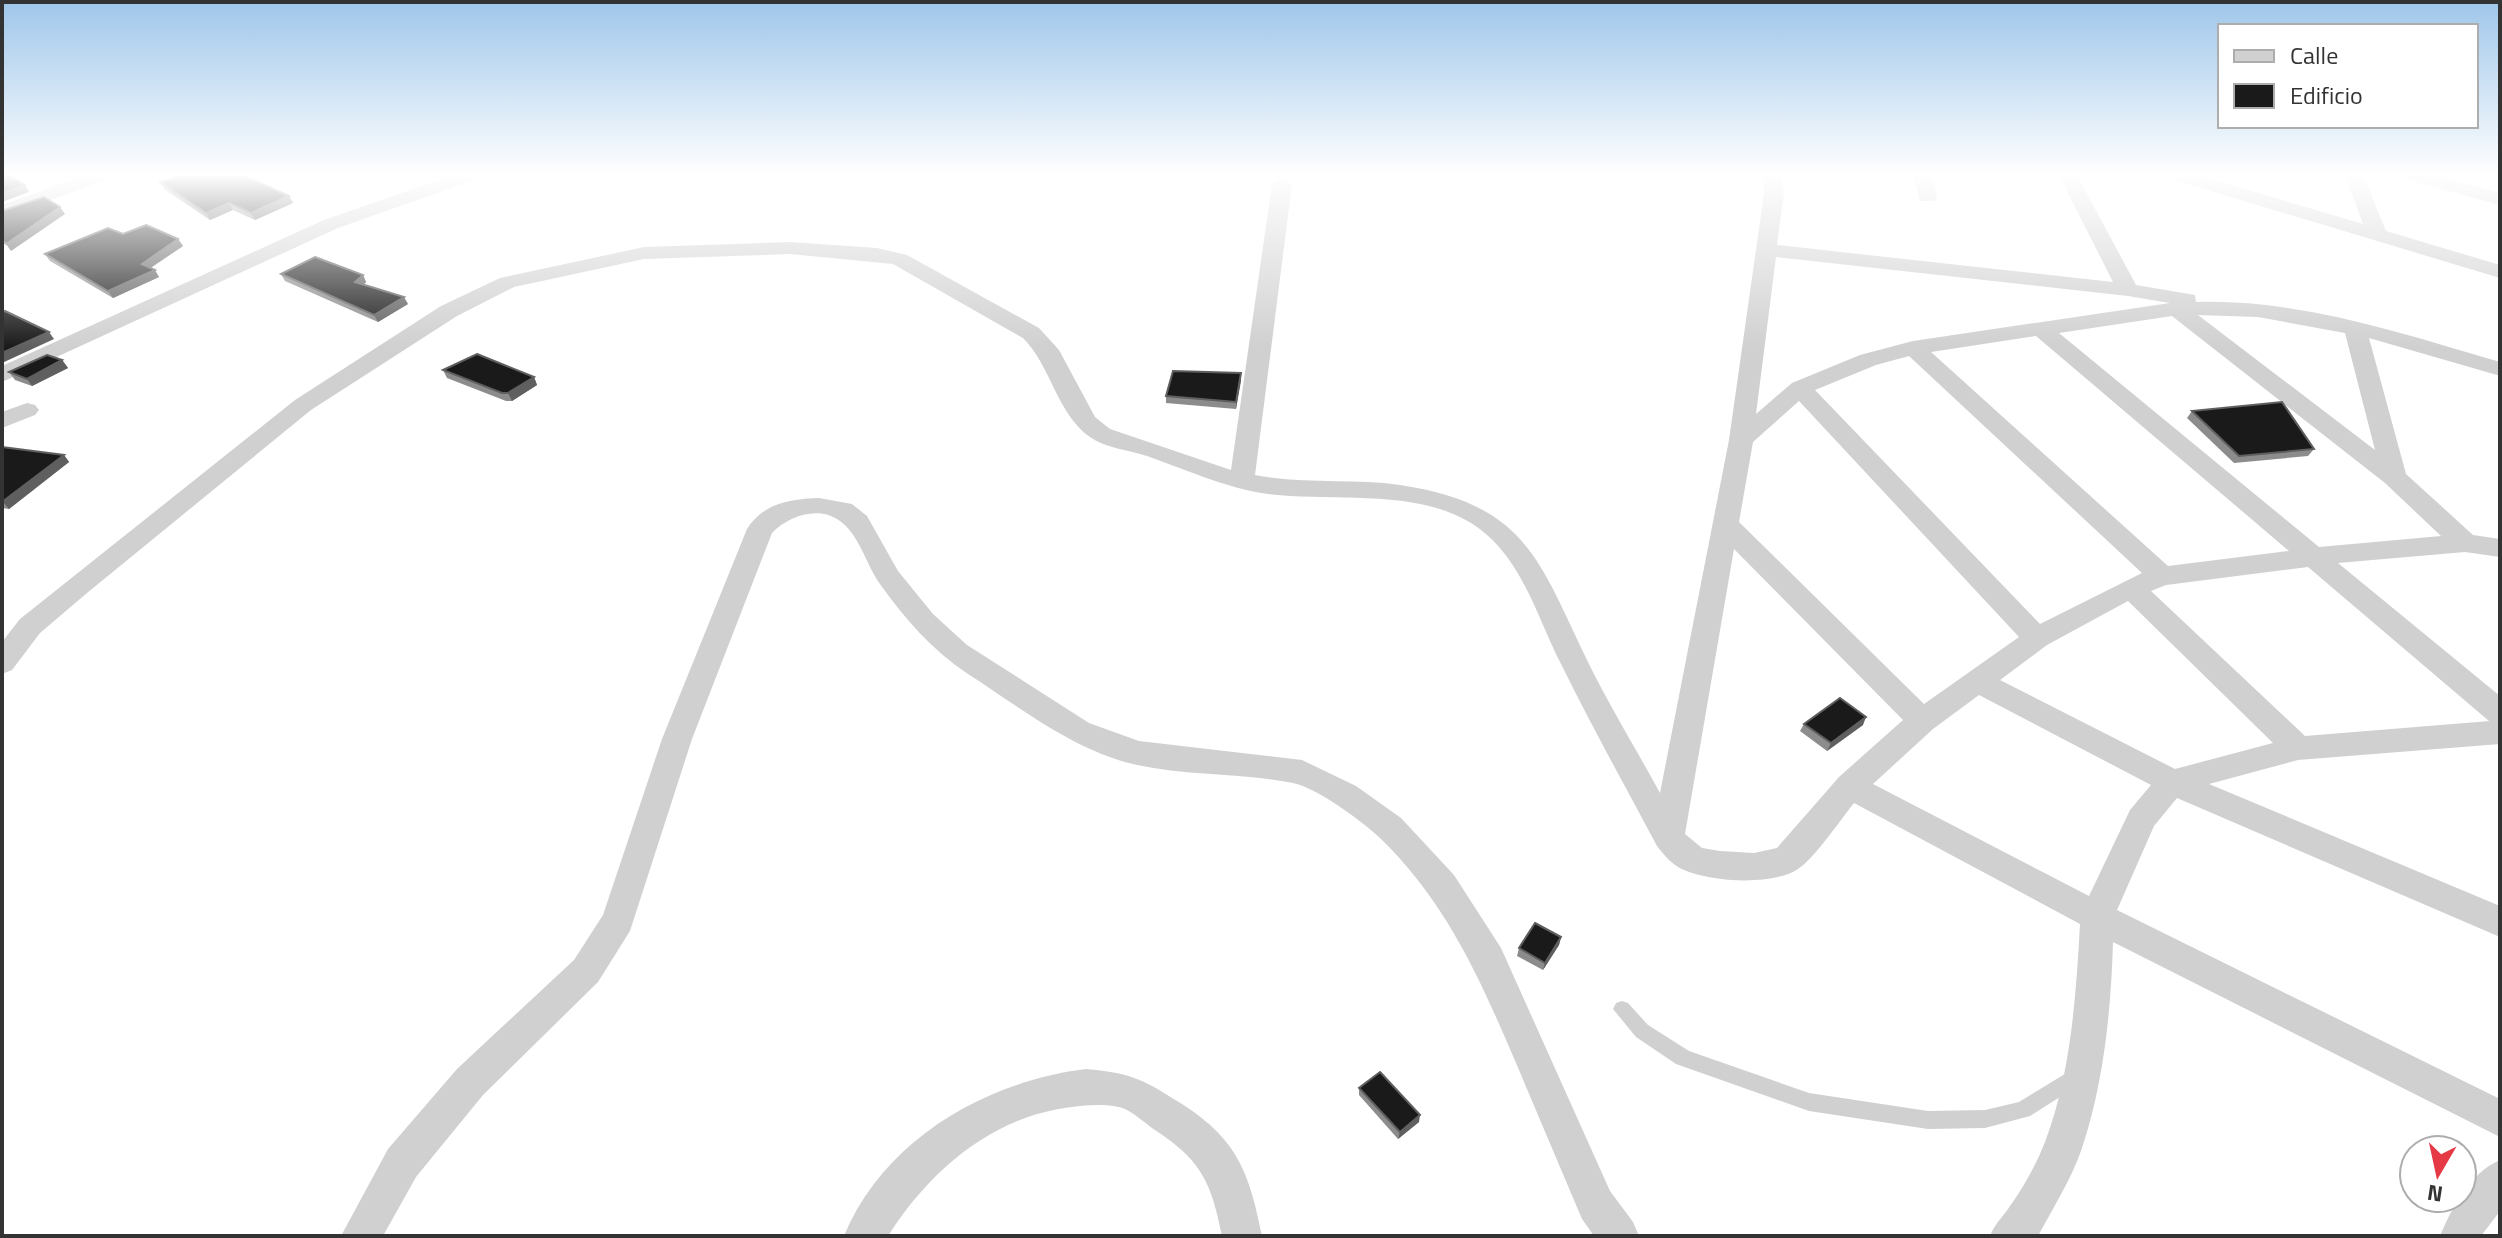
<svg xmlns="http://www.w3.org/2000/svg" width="2502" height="1238" font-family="'Titillium Web',sans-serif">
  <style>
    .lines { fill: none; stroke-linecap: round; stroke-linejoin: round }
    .service { fill: #d0d0d0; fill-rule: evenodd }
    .minor { fill: #d0d0d0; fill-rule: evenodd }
    .wall { fill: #8c8c8c }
    .shaded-wall { fill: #5f5f5f }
    .building { fill: #1a1a1a; stroke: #5f5f5f; stroke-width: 2 }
  </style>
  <rect width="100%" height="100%" fill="#fff"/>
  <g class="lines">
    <!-- service -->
    <path class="service" d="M1622 1001 1628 1003 1648 1025 1689 1051 1809 1093 1928 1111 1985 1110 2019 1102 2078 1066 2085 1069 2087 1075 2085 1081 2030 1116 1985 1128 1928 1129 1809 1111 1676 1064 1636 1037 1613 1009 1616 1003Z"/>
    <!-- minor -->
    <g class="minor">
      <path d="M85 175H110L108 179 2 218V205Z"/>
      <path d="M453 175 476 176 474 180 338 228 2 382V366L324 220Z"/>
      <path d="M1763 175H1781L1784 193 1777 245 2113 282 2059 175H2077L2136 285 2195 295 2196 302C2301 299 2401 333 2500 362V374L2497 375 2369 338 2406 474 2473 535 2500 539V557L2465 552 2338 563 2500 696V744L2298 760 2209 784 2500 906V937L2177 798 2154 826 2117 910 2500 1099V1137L2113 942C2111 1010 2104 1082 2082 1148 2072 1178 2053 1208 2038 1236H1990C1995 1223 2003 1217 2010 1206 2023 1188 2037 1163 2045 1142 2071 1074 2076 996 2080 924L1854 803C1841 819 1814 859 1798 869 1773 886 1711 882 1684 870 1672 865 1665 856 1657 846 1625 786 1591 725 1561 664 1536 615 1521 554 1471 523 1415 488 1331 502 1268 494 1225 488 1187 470 1147 456 1129 450 1105 448 1090 437 1057 414 1051 366 1023 338L893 264 790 254 644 259 514 287 457 316 311 410 87 593 40 633 12 670 2 674V642L20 619 295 400 441 306 500 278 644 247 790 242 877 248 907 255 1039 328 1059 350 1095 417 1110 429 1231 470 1272 184 1282 178 1292 184 1255 475C1303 485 1353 478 1400 485 1525 504 1538 558 1587 660 1609 705 1636 749 1660 793L1729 440 1764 193ZM1776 257 2128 296 2170 303 1913 341 1860 355 1792 383 1756 414ZM2198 315 2258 317 2345 333 2375 450ZM2172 316 2385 483 2441 536 2319 547 2059 333ZM2036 336 2289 551 2168 566 1931 352ZM1909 356 2142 573 2040 624 1815 390 1876 365ZM1799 401 2019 637 1924 704 1739 522 1753 442ZM1734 549 1903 720 1839 777 1777 848 1754 853 1720 851 1702 848 1685 834ZM2308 567 2489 721H2490L2305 736 2151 591 2166 585ZM2128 601 2273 743 2175 769 2000 680 2047 645ZM1979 695 2151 785 2130 810 2089 896 1873 784 1933 729Z"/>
      <path d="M1913 175H1931L1937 197 1934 201H1920Z"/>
      <path d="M2169 175H2197L2363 224 2345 175H2363L2386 231 2500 265V278L2171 179Z"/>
      <path d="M2403 175H2432L2500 193V205L2405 179Z"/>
      <path d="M27 403 35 405 39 410 35 415 2 428V412Z"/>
      <path d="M819 498 852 504 867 516 898 571 933 614 967 645 1089 723 1139 741 1302 760 1356 786 1401 818 1454 875 1501 948 1610 1191 1633 1222 1639 1236H1594L1582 1219C1560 1167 1538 1115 1516 1063 1480 979 1447 903 1380 838 1362 821 1317 788 1293 783 1242 773 1188 776 1137 765 1074 751 1021 708 968 674 932 650 905 619 880 584 866 565 859 532 837 519 816 506 787 517 772 533L692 739 630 931 598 982 483 1095 416 1177 383 1236H341L388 1149 457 1069 574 960 603 915 662 739 747 529C763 503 791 499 819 498Z"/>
      <path d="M1086 1069C1129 1073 1141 1078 1177 1101 1236 1137 1249 1170 1262 1236H1222C1211 1180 1200 1159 1152 1128 1144 1122 1136 1115 1127 1110 1112 1103 1088 1105 1072 1107 993 1116 930 1170 888 1236H844C884 1139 987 1081 1086 1069Z"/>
      <path d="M2500 1160V1211L2481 1236H2440C2452 1207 2470 1173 2500 1160Z"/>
    </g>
  </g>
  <!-- wall -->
  <g class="wall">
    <path d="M160 182 289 196 293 203 255 220 233 210 210 220 164 189Z"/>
    <path d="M123 234 178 239 183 246 150 268 159 277 113 298 50 261 45 254Z"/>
    <path d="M281 274 363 275 366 282 364 285 408 304 378 322 285 281Z"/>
    <path d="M62 360 68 368 32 386 15 380 9 372Z"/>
    <path d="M443 370 534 377 537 385 512 401H506L447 378Z"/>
    <path d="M1241 373 1236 409 1166 403V396Z"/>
    <path d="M2192 411 2314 449 2308 456 2234 463 2187 418Z"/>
    <path d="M2 447 64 455 69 462 9 509 2 508Z"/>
    <path d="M1804 724 1863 725 1827 751 1800 731Z"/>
    <path d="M1561 937 1559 945 1543 970 1517 956 1519 948Z"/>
    <path d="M1359 1088 1419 1122 1398 1139 1359 1095Z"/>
  </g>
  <!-- shaded-wall -->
  <g class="shaded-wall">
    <path d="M25 185 29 192 2 202V194Z"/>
    <path d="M289 196 293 203 255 220 251 213Z"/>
    <path d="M229 203 233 210 210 220 206 213Z"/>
    <path d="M60 207 65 214 11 251 6 244Z"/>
    <path d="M178 239 183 246 146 271 142 264Z"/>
    <path d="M155 270 159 277 113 298 108 291Z"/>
    <path d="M363 275 366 282 359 289 355 282Z"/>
    <path d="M404 297 408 304 378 322 374 315Z"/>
    <path d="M49 332 54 339 2 363V353Z"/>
    <path d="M62 360 68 368 32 386 27 379Z"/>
    <path d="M1241 373V381L1236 409V402Z"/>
    <path d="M534 377 537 385 512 401 508 393Z"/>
    <path d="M64 455 69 462 9 509 3 502Z"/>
    <path d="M1866 717 1863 725 1827 751 1831 743Z"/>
    <path d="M1561 937 1559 945 1543 970 1545 963Z"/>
    <path d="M1420 1115 1419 1122 1398 1139 1400 1132Z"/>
  </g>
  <!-- building -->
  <g class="building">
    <path d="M9 175 25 185 2 194V177Z"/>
    <path d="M182 175H243L289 196 251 213 229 203 206 213 160 182Z"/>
    <path d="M44 197 60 207 6 244 2 240V211Z"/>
    <path d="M146 225 178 239 142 264 155 270 108 291 45 254 108 228 123 234Z"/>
    <path d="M315 257 363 275 355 282 404 297 374 315 281 274Z"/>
    <path d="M5 311 49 332 2 353V313Z"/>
    <path d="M477 354 534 377 508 393H502L443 370Z"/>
    <path d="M47 355 62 360 27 379 9 372Z"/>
    <path d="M1173 371 1241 373 1236 402 1166 396Z"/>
    <path d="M2282 402 2314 449 2239 456 2192 411Z"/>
    <path d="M2 447 64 455 2 502Z"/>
    <path d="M1840 698 1866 717 1831 743 1804 724Z"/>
    <path d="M1535 923 1561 937 1545 963 1519 948Z"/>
    <path d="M1380 1072 1420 1115 1400 1132 1359 1088Z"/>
  </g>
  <!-- sky -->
  <linearGradient id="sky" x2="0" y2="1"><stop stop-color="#9ec6ea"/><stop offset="0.5" stop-color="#fff"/><stop offset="1" stop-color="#fff" stop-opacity="0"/></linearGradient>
  <rect width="2502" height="348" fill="url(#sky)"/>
  <!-- border -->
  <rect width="2502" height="1238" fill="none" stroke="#333333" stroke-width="8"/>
  <!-- legend -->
  <rect x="2218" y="24" width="260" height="104" fill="#ffffff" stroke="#adadad" stroke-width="2"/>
  <rect x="2234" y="50" width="40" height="12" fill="#d0d0d0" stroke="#adadad" stroke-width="2"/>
  <text x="2290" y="64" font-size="24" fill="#333333">Calle</text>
  <rect x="2234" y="84" width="40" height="24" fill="#1a1a1a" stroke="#adadad" stroke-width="2"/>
  <text x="2290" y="104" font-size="24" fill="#333333">Edificio</text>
  <!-- north arrow -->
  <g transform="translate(2438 1174) rotate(189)"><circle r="38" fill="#ffffff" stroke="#adadad" stroke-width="2"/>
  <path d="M0-6L14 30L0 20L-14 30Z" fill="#e63946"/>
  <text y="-12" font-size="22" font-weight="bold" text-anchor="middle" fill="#333333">N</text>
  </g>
</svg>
